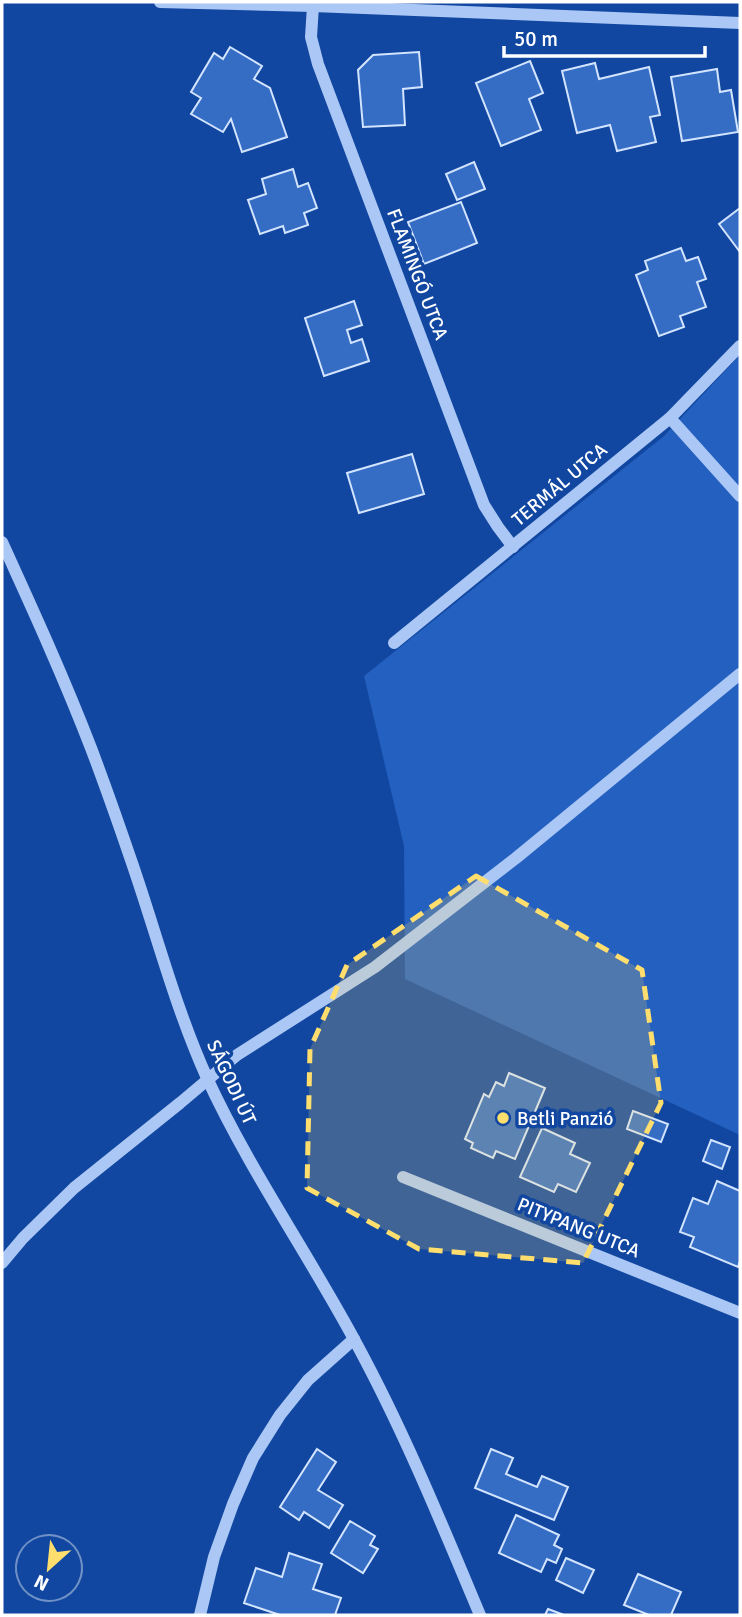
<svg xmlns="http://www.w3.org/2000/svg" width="742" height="1617" font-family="Signika,sans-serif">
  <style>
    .green { fill: #2460bf }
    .building { fill: #356dc5; stroke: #d3e4fe; stroke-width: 2 }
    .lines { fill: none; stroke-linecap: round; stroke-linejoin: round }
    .minor { stroke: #aac7f5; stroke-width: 12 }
    .marked { fill: #ffde6e; fill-opacity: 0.2; stroke: #ffde6e; stroke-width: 5; stroke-dasharray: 14 9; stroke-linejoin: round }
    .poi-dot { fill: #ffde6e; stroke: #1147a0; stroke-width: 2.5 }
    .labels { text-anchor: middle; stroke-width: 7; stroke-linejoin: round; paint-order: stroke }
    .street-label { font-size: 19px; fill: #fff; stroke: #1147a0 }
    .poi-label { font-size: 19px; fill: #fff; stroke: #1147a0; text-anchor: start }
  </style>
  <rect width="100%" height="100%" fill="#1147a0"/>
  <!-- green -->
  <path class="green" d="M740 355V1135L405 979 404 846 364 676 664 436Z"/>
  <!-- building -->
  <g class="building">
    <path d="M230 47 262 66 254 79 270 88 287 137 242 152 231 119 223 132 191 114 201 98 191 92 214 53 223 59Z"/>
    <path d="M419 52 422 87 403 89 405 125 363 127 358 70 373 55Z"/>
    <path d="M530 61 543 93 529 99 541 130 501 146 476 83Z"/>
    <path d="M595 63 599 79 649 67 660 115 650 117 656 142 617 151 610 125 577 133 562 71Z"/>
    <path d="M717 69 720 92 731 90 738 132 682 141 671 77Z"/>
    <path d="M474 162 485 189 457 200 446 174Z"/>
    <path d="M293 169 298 187 308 183 317 208 304 213 308 225 285 233 283 226 260 234 248 200 266 194 262 179Z"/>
    <path d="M461 202 477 243 424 264 408 222Z"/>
    <path d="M740 208V252L719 224Z"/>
    <path d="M681 248 686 261 698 257 706 279 697 282 706 307 680 316 684 327 659 336 636 275 648 270 645 261Z"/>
    <path d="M354 301 362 325 347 330 351 343 362 339 369 361 324 376 305 318Z"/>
    <path d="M412 454 424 494 359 513 347 473Z"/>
    <path d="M509 1073 545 1088 515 1159 496 1151 493 1158 471 1148 473 1143 465 1139 484 1094 489 1097 496 1082 504 1086Z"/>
    <path d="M633 1111 668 1124 661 1142 627 1129Z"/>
    <path d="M542 1128 575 1143 570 1154 590 1163 576 1192 558 1184 554 1192 520 1177Z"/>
    <path d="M711 1140 730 1147 722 1169 703 1161Z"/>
    <path d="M717 1181 740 1191V1261L738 1267 690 1247 694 1237 680 1232 693 1198 708 1204Z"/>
    <path d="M317 1449 336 1462 318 1490 343 1505 329 1528 304 1512 299 1520 280 1507Z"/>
    <path d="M491 1449 513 1458 506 1474 537 1487 542 1476 568 1487 554 1520 475 1488Z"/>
    <path d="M516 1515 559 1535 554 1545 562 1549 556 1563 547 1559 541 1572 499 1553Z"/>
    <path d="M350 1521 375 1536 370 1545 378 1549 363 1573 331 1553Z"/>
    <path d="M289 1553 322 1564 313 1589 341 1598 335 1615H280L244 1603 256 1568 282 1577Z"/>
    <path d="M566 1558 594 1570 583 1593 556 1580Z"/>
    <path d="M638 1574 681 1592 671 1615H649L624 1605Z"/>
    <path d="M548 1609 564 1615H545Z"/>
  </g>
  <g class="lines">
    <!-- minor -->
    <g class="minor">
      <path d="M160 2 313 6 740 23"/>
      <path d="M313 6 311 37 318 64 484 505 498 527 513 547"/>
      <path d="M670 418 740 496"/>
      <path d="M2 542C33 610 64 678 91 748 105 785 118 822 131 860 156 932 175 1007 207 1078 249 1169 307 1252 355 1341 403 1429 441 1522 480 1615"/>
      <path d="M394 643 670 418 740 346"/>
      <path d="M403 1177 740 1313"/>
      <path d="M2 1263 23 1238 74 1188 180 1103 237 1055 375 967 516 858 740 674"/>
      <path d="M200 1615 214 1557 233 1504 253 1458 280 1415 308 1380 354 1339"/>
    </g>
  </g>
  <!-- marked area -->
  <path class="marked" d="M476 876 642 970 661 1103 583 1263 419 1249 307 1188 310 1049 347 965Z"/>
  <!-- markers -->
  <circle class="poi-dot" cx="503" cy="1118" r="7"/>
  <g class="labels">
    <!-- street labels -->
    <g class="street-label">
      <text transform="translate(418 274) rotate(69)" y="7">FLAMINGÓ UTCA</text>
      <text transform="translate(559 484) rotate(-40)" y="7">TERMÁL UTCA</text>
      <text transform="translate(232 1082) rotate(65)" y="7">SÁGODI ÚT</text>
      <text transform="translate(579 1227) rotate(22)" y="7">PITYPANG UTCA</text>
    </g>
    <!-- poi labels -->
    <g class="poi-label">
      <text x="517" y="1125">Betli Panzió</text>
    </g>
  </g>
  <!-- border -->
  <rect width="742" height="1617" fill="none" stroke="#ffffff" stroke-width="7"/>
  <!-- north arrow -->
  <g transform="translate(49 1568) rotate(207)"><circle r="33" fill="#1147a0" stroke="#7091c6" stroke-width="2"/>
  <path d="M0-5L12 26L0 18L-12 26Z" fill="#ffde6e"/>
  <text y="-10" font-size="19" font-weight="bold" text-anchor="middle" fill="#ffffff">N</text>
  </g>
  <!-- scale -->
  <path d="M504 46v10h201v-10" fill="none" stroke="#ffffff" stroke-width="3.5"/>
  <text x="514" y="46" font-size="21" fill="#ffffff" stroke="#1147a0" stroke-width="5" paint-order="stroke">50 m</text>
</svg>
